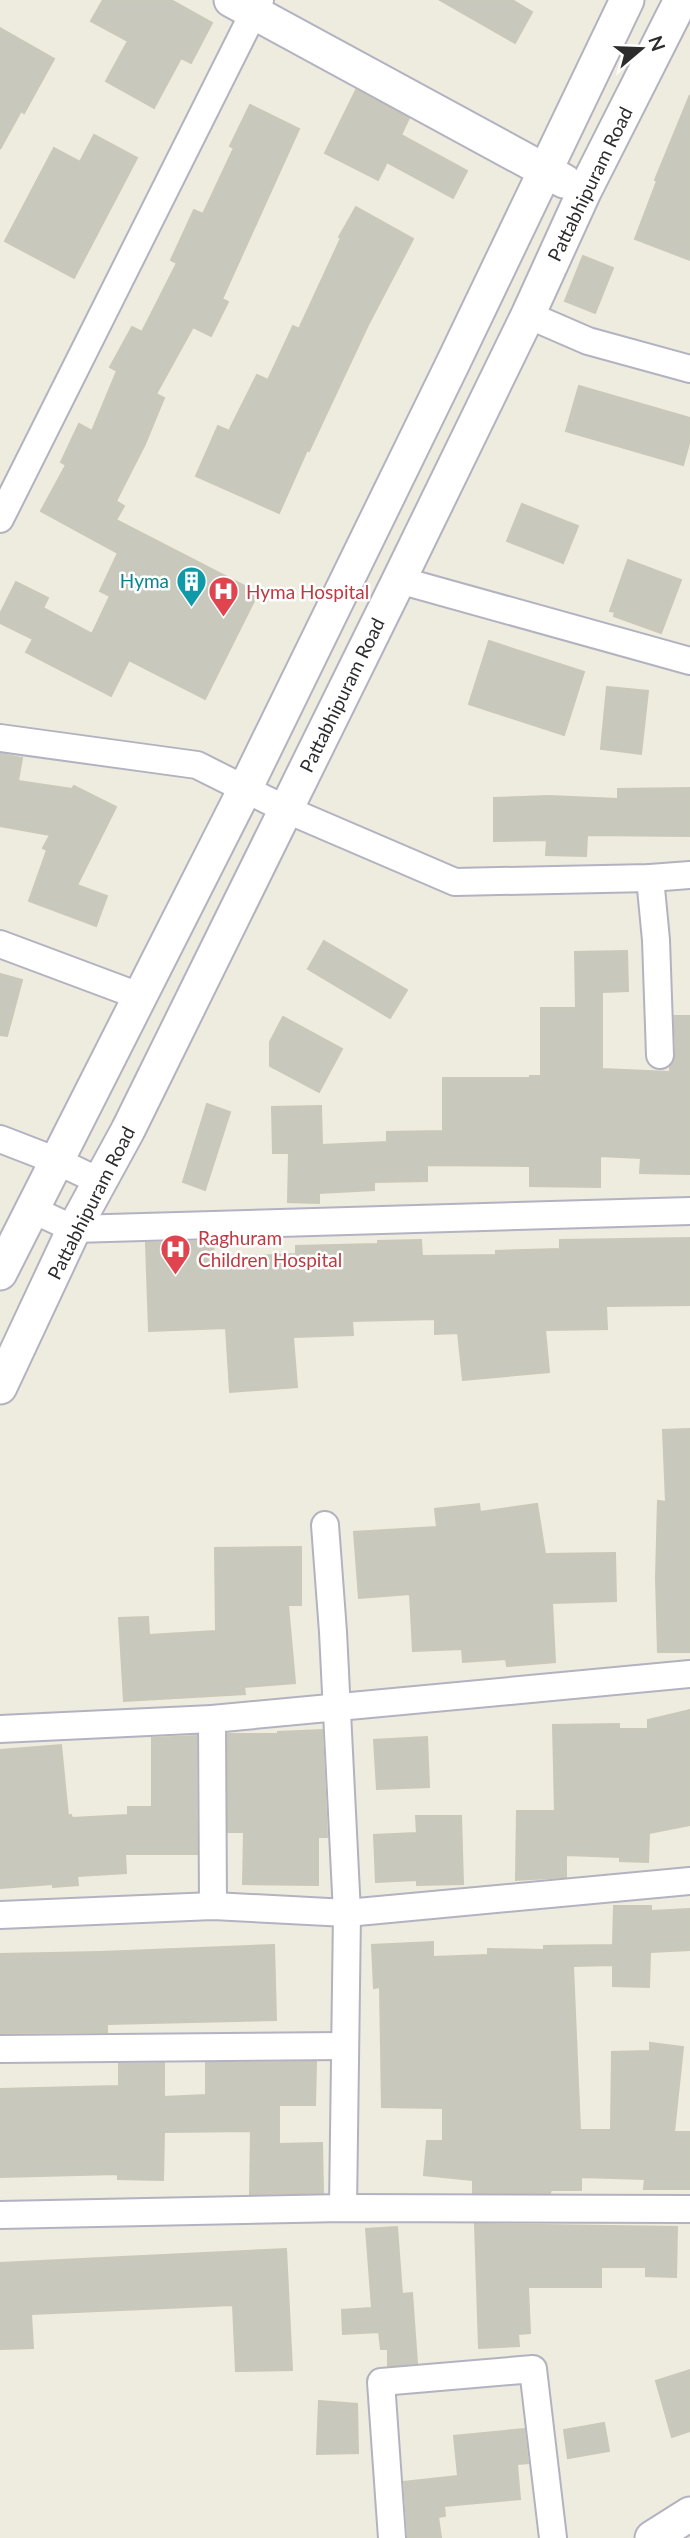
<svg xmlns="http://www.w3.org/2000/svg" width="690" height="2538" font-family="Lato,sans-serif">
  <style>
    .building { fill: #c9c8bd; stroke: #cac8b8; stroke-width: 2 }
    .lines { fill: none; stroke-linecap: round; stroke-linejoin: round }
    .minor-casing { stroke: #b3b2c0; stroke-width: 30 }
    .tertiary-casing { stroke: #b3b2c0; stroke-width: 37 }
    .minor { stroke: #fff; stroke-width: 26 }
    .tertiary { stroke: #fff; stroke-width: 33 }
    .labels { text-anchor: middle; stroke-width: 5; stroke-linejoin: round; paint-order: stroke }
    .street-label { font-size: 19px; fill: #2c2c2c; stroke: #fff }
    .culture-label { font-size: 19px; fill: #0d838f; stroke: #fff; text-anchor: end }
    .health-label { font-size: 19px; fill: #be3a42; stroke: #fff; text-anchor: start }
  </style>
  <rect width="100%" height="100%" fill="#eeebdf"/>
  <!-- building -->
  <g class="building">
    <path d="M103 0H171L212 23 191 63 181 58 154 108 106 81 128 41 91 21Z"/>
    <path d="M440 0H512L532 12 515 43Z"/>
    <path d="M0 28 54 59 24 113 21 111 0 149Z"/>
    <path d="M356 90 409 118 401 135 467 171 453 198 387 162 378 180 325 153Z"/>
    <path d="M690 95V260L635 239 657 181 655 180Z"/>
    <path d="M250 105 299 129 222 299 228 302 211 336 193 327 156 394 164 398 145 444 116 501 124 506 116 520 258 593 205 699 129 660 111 696 26 652 33 639 0 623V614L16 582 48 598 43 608 92 634 110 596 100 591 118 553 41 511 66 465 61 462 79 424 92 431 117 371 110 367 132 327 142 332 177 263 171 260 194 210 203 214 234 148 230 146Z"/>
    <path d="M94 135 137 158 74 278 5 241 54 148 80 162Z"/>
    <path d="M356 207 413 239 368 325 309 451 307 450 279 513 196 476 218 426 229 431 257 375 268 380 293 326 299 329 341 238 339 237Z"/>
    <path d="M583 256 613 268 595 313 565 301Z"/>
    <path d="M579 386 690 418V440L683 465 566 431Z"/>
    <path d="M522 504 578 526 563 563 507 541Z"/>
    <path d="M628 560 681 580 661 633 614 616 615 612 610 611Z"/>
    <path d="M489 641 584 672 564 735 469 704Z"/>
    <path d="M607 687 648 691 641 754 601 749Z"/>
    <path d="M0 754 22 758 18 781 72 789 74 786 116 807 77 885 107 896 96 926 29 901 47 850 43 848 50 835 0 826Z"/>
    <path d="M690 788V836L587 835 586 856 546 855 547 840 494 841V798L549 796 618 799V789Z"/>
    <path d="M324 941 407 990 390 1018 308 969Z"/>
    <path d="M627 951 628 991 602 992V1069L670 1072V1067L676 1054 674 1016H690V1174L640 1173 641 1158 600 1156V1187L530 1186V1166L427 1165V1181L374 1182V1190L319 1193V1203L288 1202 289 1153H273L272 1107 321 1106 322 1145 387 1142V1132L443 1131V1078H530V1076H541V1008H576L575 952Z"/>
    <path d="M0 974 22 980 7 1036 0 1035Z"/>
    <path d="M283 1017 342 1049 319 1092 270 1066V1042Z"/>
    <path d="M207 1104 230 1112 205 1190 183 1182Z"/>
    <path d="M690 1238V1305L606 1306 607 1329 545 1330 549 1372 463 1380 458 1333 435 1334V1319L352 1321 353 1335 293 1337 297 1387 230 1392 226 1328 149 1331 146 1243 213 1241 214 1258 296 1254V1246L378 1244V1241L421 1240 422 1256 496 1255V1251L560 1249V1240Z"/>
    <path d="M690 1429V1652H658L656 1578 658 1501 666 1502 663 1430Z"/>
    <path d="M479 1504 480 1512 537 1504 545 1554 615 1553 616 1601 552 1603 555 1662 507 1666 506 1659 463 1662 462 1649 413 1651 410 1594 359 1598 354 1532 437 1527 435 1509Z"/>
    <path d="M301 1547V1605H288L295 1683 244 1687 245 1694 124 1701 119 1618 148 1617 149 1635 216 1631 215 1548Z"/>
    <path d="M690 1710V1825L649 1833 648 1862 620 1861V1857L566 1855V1877L516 1880 517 1811H555L553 1725 619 1724V1729H648V1720Z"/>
    <path d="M322 1730 327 1837H318V1885L243 1884 244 1832H228V1734H278V1732Z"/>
    <path d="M196 1736 197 1854H125L126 1873 77 1876 78 1885 53 1887V1884L0 1888V1750L61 1745 68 1816 71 1815 72 1818 128 1815V1807H152V1738Z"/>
    <path d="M427 1737 429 1787 377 1789 374 1740Z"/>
    <path d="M416 1816H461L463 1884 417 1885V1880L376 1882 374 1835 417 1833Z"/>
    <path d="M614 1906H651V1911L690 1909V1950L650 1952 649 1987 613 1986V1965L573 1966 580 2130H611L612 2052 650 2051V2043L683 2047 674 2132H690V2189H644L645 2179 581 2177V2190H551L550 2193H473V2180L424 2175 427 2141H443V2108L382 2107 380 1987 374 1988 372 1945 433 1942V1957L488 1955V1949L544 1950V1946L613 1945Z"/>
    <path d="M274 1945 276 2020 107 2024V2032L0 2033V1954L101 1952Z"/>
    <path d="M316 2062 315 2105H279V2144L322 2143 323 2193 250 2194 251 2131 164 2132 163 2180 118 2179V2174L0 2177V2089L119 2086V2064L164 2063V2097L206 2095V2063Z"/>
    <path d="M475 2224 677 2227 676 2277 646 2276V2267H601V2287H528L530 2333 518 2334 519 2346 479 2348Z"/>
    <path d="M397 2227 402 2294 412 2293 417 2363 388 2366V2349H381L379 2332 343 2334 342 2310 372 2308 366 2229Z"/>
    <path d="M286 2249 292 2370 236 2371 233 2305 31 2314 33 2348 0 2349V2263Z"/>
    <path d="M690 2370V2431L672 2437 656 2381Z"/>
    <path d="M319 2401 357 2404 358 2453 317 2454Z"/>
    <path d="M604 2423 609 2451 568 2458 564 2430Z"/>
    <path d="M524 2429 528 2463 517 2464 520 2499 444 2506 445 2516 438 2517 441 2538H408L404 2482 458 2476 454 2436Z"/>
  </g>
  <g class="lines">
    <defs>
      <g id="minor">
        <path d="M528 315 588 341 690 369"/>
        <path d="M0 519 260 0"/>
        <path d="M399 580 690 661"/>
        <path d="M0 738 197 765 285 809 455 882 650 878 690 875"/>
        <path d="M650 878 656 940 660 1055"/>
        <path d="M0 944 139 996"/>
        <path d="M0 1139 57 1161 101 1182"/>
        <path d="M31 1209 74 1229 690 1211"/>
        <path d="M325 1525 333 1632 347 1913 343 2208"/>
        <path d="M212 1719 213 1906"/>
        <path d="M0 1729 212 1719 690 1674"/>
        <path d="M0 1915 213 1906 347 1913 690 1881"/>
        <path d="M0 2049 344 2046"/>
        <path d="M0 2215 343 2208 690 2209"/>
        <path d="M392 2538 381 2382 533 2369 553 2538"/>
      </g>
      <g id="tertiary">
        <path d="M231 0 564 181"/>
        <path d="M0 1273 245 789 453 363 627 0"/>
        <path d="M0 1387 74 1229 128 1130 399 580 528 315 584 192 681 0"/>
        <path d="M652 2538 690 2514"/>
      </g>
    </defs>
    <!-- minor casing -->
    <use href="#minor" class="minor-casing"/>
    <!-- tertiary casing -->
    <use href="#tertiary" class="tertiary-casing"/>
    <!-- minor -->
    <use href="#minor" class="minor"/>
    <!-- tertiary -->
    <use href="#tertiary" class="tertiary"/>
  </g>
  <!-- icons -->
  <defs>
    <symbol id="building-pin" viewBox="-11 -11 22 30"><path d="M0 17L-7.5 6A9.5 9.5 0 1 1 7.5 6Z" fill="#0f9aa8" stroke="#fff"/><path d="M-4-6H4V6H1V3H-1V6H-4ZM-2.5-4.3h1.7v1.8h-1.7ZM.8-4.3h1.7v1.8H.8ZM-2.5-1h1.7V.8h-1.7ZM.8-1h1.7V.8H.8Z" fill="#fff"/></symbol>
    <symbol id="hospital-pin" viewBox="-11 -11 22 30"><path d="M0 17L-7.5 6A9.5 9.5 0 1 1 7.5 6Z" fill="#e0444e" stroke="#fff"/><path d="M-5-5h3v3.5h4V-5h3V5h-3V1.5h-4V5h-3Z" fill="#fff"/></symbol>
  </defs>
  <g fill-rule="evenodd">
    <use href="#building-pin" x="174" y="564" width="35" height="47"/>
    <use href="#hospital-pin" x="206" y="574" width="35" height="47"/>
    <use href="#hospital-pin" x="158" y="1232" width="35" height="47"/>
  </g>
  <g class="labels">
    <!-- street labels -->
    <g class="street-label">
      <text transform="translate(590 184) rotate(-64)" y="7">Pattabhipuram Road</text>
      <text transform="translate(342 695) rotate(-64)" y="7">Pattabhipuram Road</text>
      <text transform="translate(91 1203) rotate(-63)" y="7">Pattabhipuram Road</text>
    </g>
    <!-- culture labels -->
    <g class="culture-label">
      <text x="169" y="588">Hyma</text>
    </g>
    <!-- health labels -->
    <g class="health-label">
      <text x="246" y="599">Hyma Hospital</text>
      <text x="198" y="1245">Raghuram<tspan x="198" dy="22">Children Hospital</tspan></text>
    </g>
  </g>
  <!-- north arrow -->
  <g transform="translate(641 49) rotate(71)" stroke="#ffffff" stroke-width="5" paint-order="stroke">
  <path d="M0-5L12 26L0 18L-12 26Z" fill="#2c2c2c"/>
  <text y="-10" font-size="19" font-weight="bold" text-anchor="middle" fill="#2c2c2c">N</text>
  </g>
</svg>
